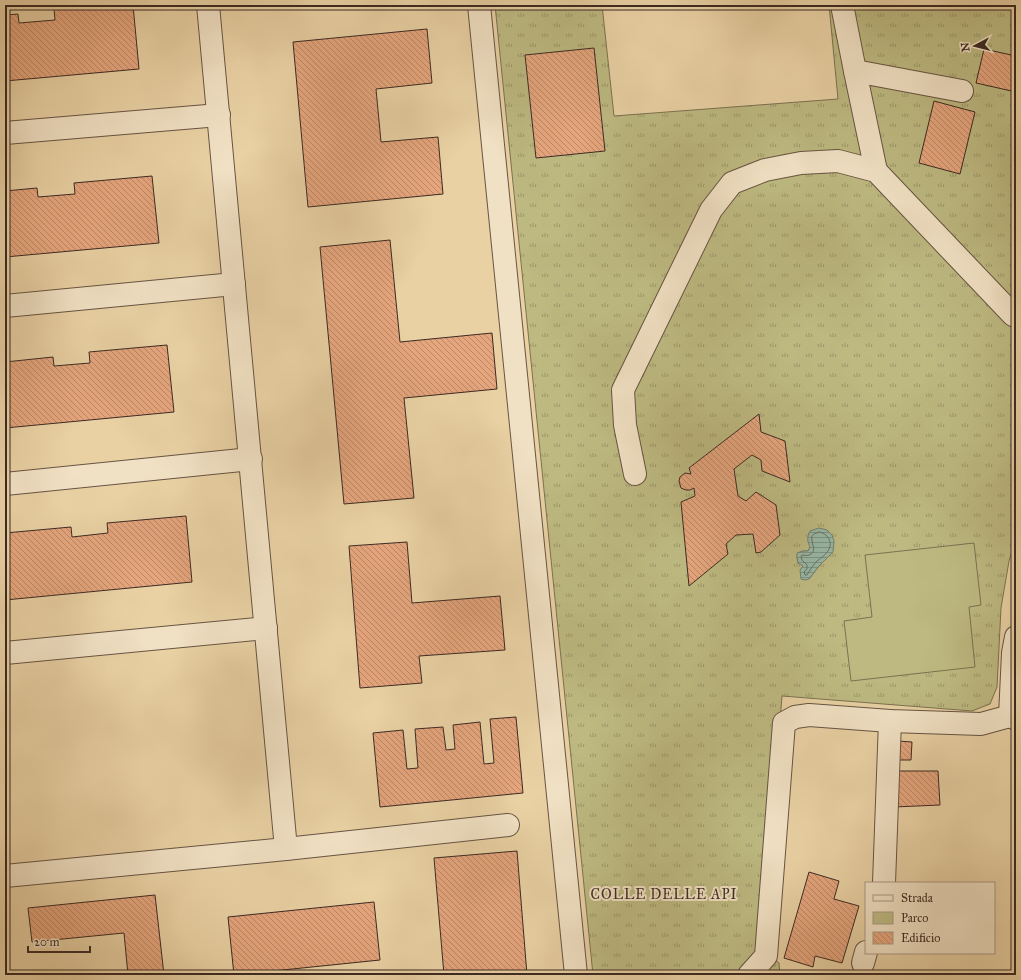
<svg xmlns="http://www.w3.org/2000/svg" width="1021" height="980" font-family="'IM FELL Great Primer',serif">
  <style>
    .grass { fill: url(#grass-tufts); stroke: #7c7252; fill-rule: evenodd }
    .green { fill: #bdb981; stroke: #7c7252 }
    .water { fill: url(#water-rules); stroke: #737f71 }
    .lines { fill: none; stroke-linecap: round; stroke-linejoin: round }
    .shore { stroke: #6a7064; stroke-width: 1 }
    .building { fill: url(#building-back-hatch); stroke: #3c2a23 }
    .minor-casing { stroke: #675443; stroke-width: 24 }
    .minor { stroke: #f1e1c4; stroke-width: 22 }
    .labels { text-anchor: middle; stroke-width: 4; stroke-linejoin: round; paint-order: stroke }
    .quarter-label { font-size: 14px; letter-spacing: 1px; fill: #3c2a23; stroke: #f1e1c4 }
  </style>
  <defs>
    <pattern id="grass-tufts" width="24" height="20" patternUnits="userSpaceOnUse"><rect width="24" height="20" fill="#bdb981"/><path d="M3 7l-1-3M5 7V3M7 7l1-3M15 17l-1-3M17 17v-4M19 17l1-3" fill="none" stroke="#9b9769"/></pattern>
    <pattern id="water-rules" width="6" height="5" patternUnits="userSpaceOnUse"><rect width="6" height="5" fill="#97b7a5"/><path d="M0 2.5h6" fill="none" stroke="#7c9586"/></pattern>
    <pattern id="building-back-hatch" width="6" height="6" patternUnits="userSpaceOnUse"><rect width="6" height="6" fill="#e5a57d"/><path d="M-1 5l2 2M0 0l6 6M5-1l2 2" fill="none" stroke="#bb8766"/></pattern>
  </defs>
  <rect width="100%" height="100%" fill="#e9d1a4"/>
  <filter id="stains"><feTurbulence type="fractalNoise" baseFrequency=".005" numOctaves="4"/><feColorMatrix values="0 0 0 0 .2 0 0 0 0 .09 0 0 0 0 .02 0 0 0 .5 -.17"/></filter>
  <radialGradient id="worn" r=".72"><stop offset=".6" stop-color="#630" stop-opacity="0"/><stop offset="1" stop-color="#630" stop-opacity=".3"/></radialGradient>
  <!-- grass -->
  <path class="grass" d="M495 5H602L614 116 838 99 829 5H1016V538L1009 561 1001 608 997 687 990 704 972 711 782 696 762 949 779 963 780 975H593ZM810 547 833 552 819 566 809 579 800 570 804 566 798 563 797 557 798 553 803 551H808Z"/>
  <!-- green -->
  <path class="green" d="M974 543 981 605 969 607 975 667 851 681 844 621 872 617 865 555Z"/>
  <!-- water -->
  <path class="water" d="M819 528 827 530 832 535 834 541 833 552 819 566 809 579 805 580 801 579 800 570 803 566 798 563 797 557V553L803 551H808L810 547C807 541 807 537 810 531Z"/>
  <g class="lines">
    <!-- shore -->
    <path class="shore" d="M820 532C827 534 833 541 829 549 827 554 821 558 817 561 813 565 810 570 807 575H805L804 572 807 569V565L802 560 801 557 802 555C805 555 807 556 809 555 817 552 812 545 812 540 811 537 812 536 814 534Z"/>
  </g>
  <!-- building -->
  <g class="building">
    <path d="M99 5H133L139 69 5 81V15L18 14 19 23 55 20 54 9Z"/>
    <path d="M427 29 432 83 376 89 381 142 438 137 443 194 308 207 293 42Z"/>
    <path d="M594 48 605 151 536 158 525 55Z"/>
    <path d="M984 49 1016 56V92L976 83Z"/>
    <path d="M934 101 975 112 960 174 919 163Z"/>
    <path d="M152 176 159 243 5 257V191L37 188 38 197 75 194 74 183Z"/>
    <path d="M390 240 400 342 492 333 497 389 404 398 414 498 344 504 320 247Z"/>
    <path d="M167 345 174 412 5 428V362L53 357 54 366 90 363 89 352Z"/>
    <path d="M759 414 761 432 785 441 790 482 762 471 761 460 752 455 734 469 738 496 746 501 756 492 776 505 780 535 761 552 756 553 753 534 736 535 726 544 728 554 689 586 681 502 695 496 694 488 690 490H686L681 488 679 481 680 477 685 473 691 474 689 468Z"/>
    <path d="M186 516 192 582 5 600V533L71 527 72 537 108 533 107 523Z"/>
    <path d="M407 542 412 603 500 596 505 650 419 656 422 683 360 688 349 546Z"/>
    <path d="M516 717 523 793 380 807 373 733 403 730 407 769 418 768 415 729 443 727 446 750 455 749 453 725 480 722 484 764 494 763 490 719Z"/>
    <path d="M898 741 912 742 911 760H897Z"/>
    <path d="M896 771H938L940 805 894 807Z"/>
    <path d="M517 851 527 975H444L434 858Z"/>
    <path d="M809 872 839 881 834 899 859 906 842 963 815 956 813 967 784 958Z"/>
    <path d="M155 895 164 975H128L124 933 32 942 28 908Z"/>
    <path d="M374 902 380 960 234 975 228 917Z"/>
  </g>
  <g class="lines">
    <defs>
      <g id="minor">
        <path d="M208 5 286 849"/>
        <path d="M479 5 576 975"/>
        <path d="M842 5 855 71 876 171"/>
        <path d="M855 71 962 91"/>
        <path d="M5 133 219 115"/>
        <path d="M5 306 234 284"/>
        <path d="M635 474 625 425 623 390 711 210 732 183 765 170 801 163 838 161 876 171 1013 315 1016 316"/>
        <path d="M5 484 251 459"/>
        <path d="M1016 637 1013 653 1010 716 1016 719"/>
        <path d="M5 653 266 628"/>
        <path d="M5 876 286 849 508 825"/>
        <path d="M884 883 890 721"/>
        <path d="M863 963 866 952"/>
        <path d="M749 975 766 956 784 723 795 717 809 715 890 721 981 724 1010 716"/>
      </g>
    </defs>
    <!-- minor casing -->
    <use href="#minor" class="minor-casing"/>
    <!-- minor -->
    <use href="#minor" class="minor"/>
  </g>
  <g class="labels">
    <!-- quarter labels -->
    <g class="quarter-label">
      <text x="664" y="899">COLLE DELLE API</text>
    </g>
  </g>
  <!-- margin -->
  <rect width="1021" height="980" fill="none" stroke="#e9d1a4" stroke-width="20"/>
  <rect x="6" y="6" width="1009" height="968" fill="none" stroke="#3c2a23" stroke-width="2"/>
  <rect x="10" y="10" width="1001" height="960" fill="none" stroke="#3c2a23"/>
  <!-- legend -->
  <rect x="865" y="882" width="130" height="72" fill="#f1e1c4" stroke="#a99884"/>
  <rect x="873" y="895" width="20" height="6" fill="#f1e1c4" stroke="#a99884"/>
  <text x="901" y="902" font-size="12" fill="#3c2a23">Strada</text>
  <rect x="873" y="912" width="20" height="12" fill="#bdb981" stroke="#a99884"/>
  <text x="901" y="922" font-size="12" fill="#3c2a23">Parco</text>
  <rect x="873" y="932" width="20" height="12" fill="url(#building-back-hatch)" stroke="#a99884"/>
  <text x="901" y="942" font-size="12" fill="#3c2a23">Edificio</text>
  <!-- north arrow -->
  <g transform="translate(975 46) rotate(263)" stroke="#f1e1c4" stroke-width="3" paint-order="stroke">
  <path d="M0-3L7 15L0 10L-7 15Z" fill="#3c2a23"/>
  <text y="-6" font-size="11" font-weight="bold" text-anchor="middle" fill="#3c2a23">N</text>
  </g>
  <!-- scale -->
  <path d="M28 946v6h62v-6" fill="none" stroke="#3c2a23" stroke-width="2"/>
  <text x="34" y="946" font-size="12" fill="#3c2a23" stroke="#f1e1c4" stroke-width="3" paint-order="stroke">20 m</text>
  <rect width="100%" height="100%" filter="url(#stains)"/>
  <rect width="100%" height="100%" fill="url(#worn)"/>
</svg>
